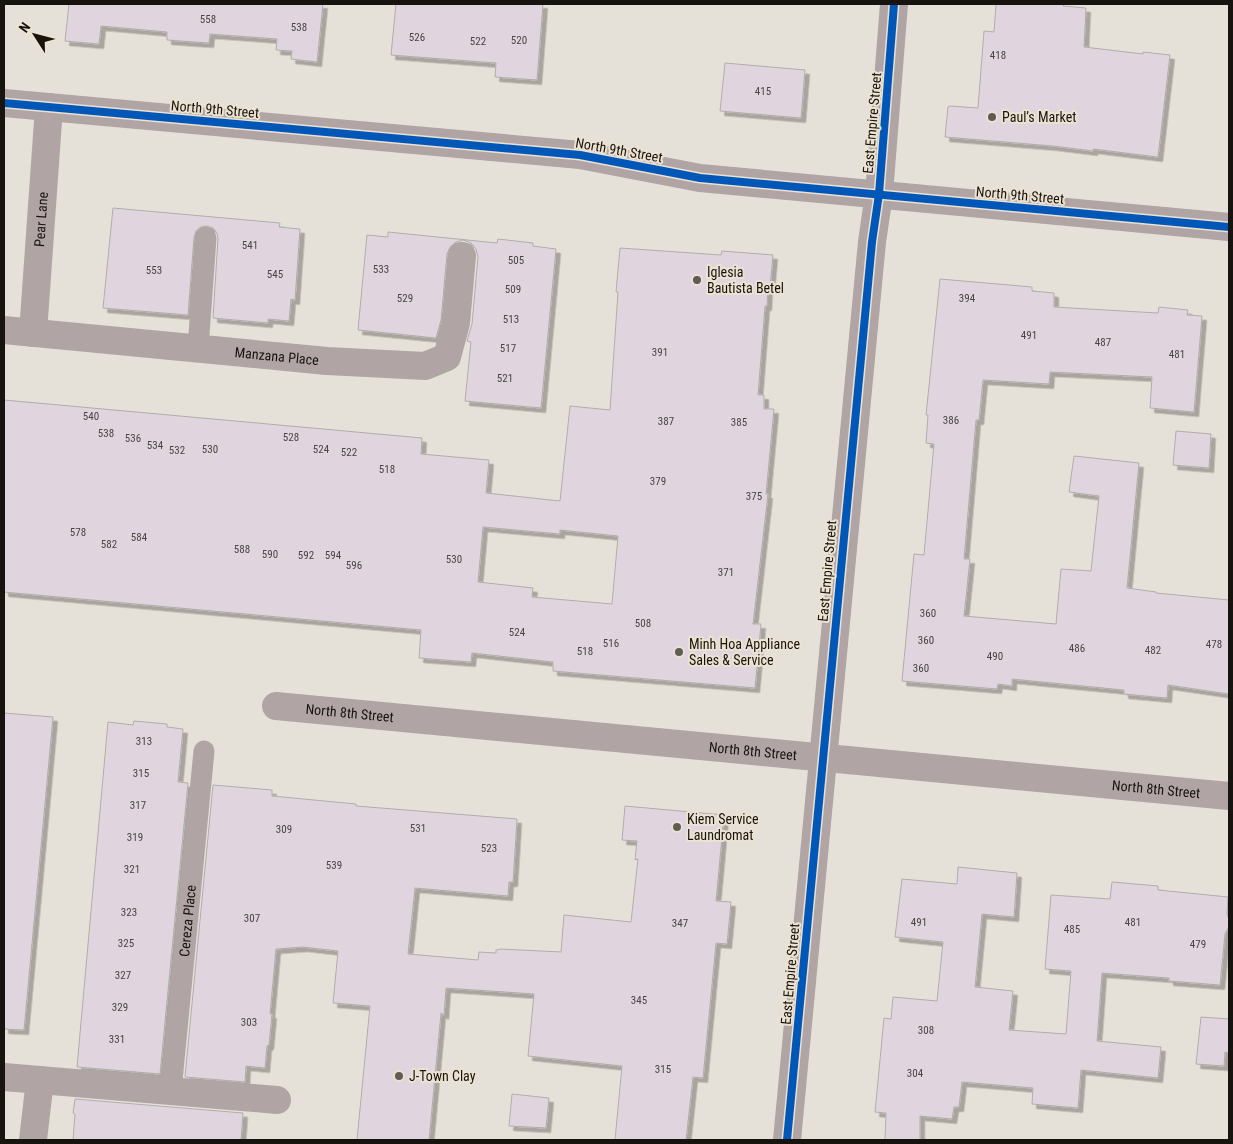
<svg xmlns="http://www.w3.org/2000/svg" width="1233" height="1144" font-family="'Roboto Condensed',sans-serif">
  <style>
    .building { fill: #e0d5de; stroke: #b1adab; fill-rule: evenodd; filter: url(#shadow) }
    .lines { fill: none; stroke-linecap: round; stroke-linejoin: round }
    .service { stroke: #b0a5a4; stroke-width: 21 }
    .minor { stroke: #b0a5a4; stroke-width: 28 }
    .tertiary { stroke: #b0a5a4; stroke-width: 28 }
    .cycleway-casing { stroke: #ece2d2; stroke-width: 11 }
    .cycleway { stroke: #0057b8; stroke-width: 8 }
    .poi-dot { fill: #5f5b55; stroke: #ece2d2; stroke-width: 2 }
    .labels { text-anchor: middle; stroke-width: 4; stroke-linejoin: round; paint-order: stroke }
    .number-label { font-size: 11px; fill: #494442 }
    .street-label { font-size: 14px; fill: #17130e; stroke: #ece2d2 }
    .poi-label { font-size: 14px; fill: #17130e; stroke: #ece2d2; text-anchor: start }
  </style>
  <defs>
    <filter id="shadow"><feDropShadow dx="4.5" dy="4.5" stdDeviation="0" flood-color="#0004"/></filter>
  </defs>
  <rect width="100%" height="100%" fill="#e6e1d8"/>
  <!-- building -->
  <g class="building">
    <path d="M69 4H323L317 62 291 59 292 51 276 50 277 39 210 34 209 43 167 40V32L101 26 99 44 65 41Z"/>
    <path d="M396 4H543L537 80 495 77 496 63 391 55Z"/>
    <path d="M996 4H1064L1063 6 1086 8 1084 47 1143 54V52L1170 55 1158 157 1093 149V151L1053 146 945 137 948 107 950 106 978 108 984 31 994 32Z"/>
    <path d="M725 63 805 70 801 118 720 111Z"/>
    <path d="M113 208 280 223 279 227 300 229 295 300 291 299 289 321 268 319V323L213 318 218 238 217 233 213 228 206 226 201 227 196 231 194 237 188 315 103 308Z"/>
    <path d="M388 232 497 243 498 239 533 243V246L556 249 541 408 465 401 471 342 467 341 472 324 478 257 476 249 471 243 463 240 456 242 450 247 447 254 441 320 436 338 358 330 367 235 388 237Z"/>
    <path d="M620 248 721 255 722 251 773 255 770 287H768L767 306H765L758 395H764V409H774L766 494H768L753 624H761L755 688 553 671V662L472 653 471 662 419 658 421 630 4 592V400L422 438 421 454 489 460 486 493 560 501 570 406 610 410 618 292H616ZM483 527 560 534V530L618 536 612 604 532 597 533 588 478 582Z"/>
    <path d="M940 279 1032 287V291L1054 293V307L1158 313 1159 307 1188 310 1187 315 1202 316 1194 412 1150 408 1152 377 1050 372 1049 384 983 380 979 420H976L964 559H970L964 616 1056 624 1061 569 1091 571 1099 496 1069 492 1074 456 1139 463 1127 588 1156 592V593L1229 600V694L1168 685 1167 698 1124 694V690L1012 679V686L998 684 997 689 902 681 914 554 924 555 934 444 926 443 928 415H926Z"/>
    <path d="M1176 431 1211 434 1209 468 1173 465Z"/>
    <path d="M4 713 53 717 24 1030 4 1029Z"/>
    <path d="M134 721 167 724V727L183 729 178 782 188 783 160 1074 77 1067 108 722 133 725Z"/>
    <path d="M213 785 272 790V796L356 804V806L517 819 513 882H509L508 896 415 888 408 954 478 960 479 952 496 953V950L501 949 561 952 564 915 631 922 638 859 635 860 637 841 622 840 625 806 724 815 716 901 731 902 727 944 716 943 703 1078 693 1077 686 1140H615L622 1066 528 1056 534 994 446 988 444 1015 441 1013 429 1140H357L370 1006 333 1003 338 951 303 947 276 949 270 1014H272L269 1045 267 1046 265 1068 246 1066 245 1082 185 1077Z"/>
    <path d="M958 867 1017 873 1014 917 982 914 975 987 1013 991 1009 1030 1066 1034 1071 971 1045 969 1051 895 1110 899 1112 882 1158 886V890L1228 897 1227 914 1229 920V926L1225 934 1220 985 1169 981V978L1102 973 1097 1041 1161 1047 1158 1078 1081 1070 1078 1108 1032 1104 1033 1088 962 1082 959 1107H954L952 1119 920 1116V1140H885L886 1113 875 1112 884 1018 891 1019 893 997 937 1001 943 942 895 937 902 879 957 884Z"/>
    <path d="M1201 1017 1229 1019V1053L1225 1052 1224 1066 1196 1064Z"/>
    <path d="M512 1094 549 1098 546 1128 509 1126Z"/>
    <path d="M75 1099 243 1113 241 1140H73L75 1114 73 1113Z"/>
  </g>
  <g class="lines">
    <!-- service -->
    <g class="service">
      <path d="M198 348 206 238"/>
      <path id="s1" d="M171 1091 204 751"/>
    </g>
    <!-- minor -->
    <g class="minor">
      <path d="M4 103 580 155 700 178 1229 227"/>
      <path id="s2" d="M4 330 327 361 425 366 447 357 456 323 462 256"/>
      <path id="s3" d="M33 333 49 107"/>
      <path id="s4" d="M276 706 1229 796"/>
      <path d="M4 1077 277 1100"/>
      <path d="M33 1140 40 1080"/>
    </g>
    <!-- tertiary -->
    <path class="tertiary" d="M787 1140 872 242 879 194 894 4"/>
    <defs>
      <g id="cycleway">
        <path d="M4 103 580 155 700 178 1229 227"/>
        <path d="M787 1140 872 242 879 194 894 4"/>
      </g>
    </defs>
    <!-- cycleway casing -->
    <use href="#cycleway" class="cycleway-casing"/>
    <!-- cycleway -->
    <use href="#cycleway" class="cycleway"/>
  </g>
  <!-- markers -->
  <g class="poi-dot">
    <circle cx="992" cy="117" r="5"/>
    <circle cx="697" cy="280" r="5"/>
    <circle cx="679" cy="652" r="5"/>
    <circle cx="677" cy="827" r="5"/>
    <circle cx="399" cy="1076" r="5"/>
  </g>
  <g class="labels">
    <!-- number labels -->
    <g class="number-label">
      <text x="208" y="23">558</text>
      <text x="299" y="31">538</text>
      <text x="417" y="41">526</text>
      <text x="519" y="44">520</text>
      <text x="478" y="45">522</text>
      <text x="998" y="59">418</text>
      <text x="763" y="95">415</text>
      <text x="250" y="249">541</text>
      <text x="516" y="264">505</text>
      <text x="381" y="273">533</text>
      <text x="154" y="274">553</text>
      <text x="275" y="278">545</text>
      <text x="513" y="293">509</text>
      <text x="405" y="302">529</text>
      <text x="967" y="302">394</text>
      <text x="511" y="323">513</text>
      <text x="1029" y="339">491</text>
      <text x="1103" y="346">487</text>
      <text x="508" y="352">517</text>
      <text x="660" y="356">391</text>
      <text x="1177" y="358">481</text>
      <text x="505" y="382">521</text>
      <text x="91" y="420">540</text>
      <text x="951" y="424">386</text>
      <text x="666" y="425">387</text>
      <text x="739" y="426">385</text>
      <text x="106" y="437">538</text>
      <text x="291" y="441">528</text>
      <text x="133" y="442">536</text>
      <text x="155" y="449">534</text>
      <text x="210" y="453">530</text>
      <text x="321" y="453">524</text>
      <text x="177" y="454">532</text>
      <text x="349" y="456">522</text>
      <text x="387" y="473">518</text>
      <text x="658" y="485">379</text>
      <text x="754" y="500">375</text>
      <text x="78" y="536">578</text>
      <text x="139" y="541">584</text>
      <text x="109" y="548">582</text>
      <text x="242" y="553">588</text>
      <text x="270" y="558">590</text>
      <text x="306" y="559">592</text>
      <text x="333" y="559">594</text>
      <text x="454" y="563">530</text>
      <text x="354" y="569">596</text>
      <text x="726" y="576">371</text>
      <text x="928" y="617">360</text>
      <text x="643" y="627">508</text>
      <text x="517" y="636">524</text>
      <text x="926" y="644">360</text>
      <text x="611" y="647">516</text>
      <text x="1214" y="648">478</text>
      <text x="1077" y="652">486</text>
      <text x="1153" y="654">482</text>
      <text x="585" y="655">518</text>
      <text x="995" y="660">490</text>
      <text x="921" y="672">360</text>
      <text x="144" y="745">313</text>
      <text x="141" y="777">315</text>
      <text x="138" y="809">317</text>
      <text x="418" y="832">531</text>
      <text x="284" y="833">309</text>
      <text x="135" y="841">319</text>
      <text x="489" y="852">523</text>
      <text x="334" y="869">539</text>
      <text x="132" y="873">321</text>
      <text x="129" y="916">323</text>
      <text x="252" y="922">307</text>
      <text x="919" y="926">491</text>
      <text x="1133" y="926">481</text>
      <text x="680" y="927">347</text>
      <text x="1072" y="933">485</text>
      <text x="126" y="947">325</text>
      <text x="1198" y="948">479</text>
      <text x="123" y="979">327</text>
      <text x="639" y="1004">345</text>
      <text x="120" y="1011">329</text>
      <text x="249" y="1026">303</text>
      <text x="926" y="1034">308</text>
      <text x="117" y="1043">331</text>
      <text x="663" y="1073">315</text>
      <text x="915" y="1077">304</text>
    </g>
    <!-- street labels -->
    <g class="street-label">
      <text transform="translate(215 109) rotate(5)" y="5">North 9th Street</text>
      <text transform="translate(872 123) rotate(-85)" y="5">East Empire Street</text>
      <text transform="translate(619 150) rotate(10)" y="5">North 9th Street</text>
      <text transform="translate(1020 195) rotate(5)" y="5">North 9th Street</text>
      <text dy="5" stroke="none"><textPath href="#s3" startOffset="114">Pear Lane</textPath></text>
      <text dy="5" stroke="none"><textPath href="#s2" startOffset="274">Manzana Place</textPath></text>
      <text transform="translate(827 571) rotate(-85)" y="5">East Empire Street</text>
      <text dy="5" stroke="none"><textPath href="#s4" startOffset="74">North 8th Street</textPath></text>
      <text dy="5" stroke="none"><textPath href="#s4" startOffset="479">North 8th Street</textPath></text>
      <text dy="5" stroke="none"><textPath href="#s4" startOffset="884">North 8th Street</textPath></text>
      <text dy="5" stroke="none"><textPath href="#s1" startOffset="171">Cereza Place</textPath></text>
      <text transform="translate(790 974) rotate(-85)" y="5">East Empire Street</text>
    </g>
    <!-- poi labels -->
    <g class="poi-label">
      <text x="1002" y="122">Paul’s Market</text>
      <text x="707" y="277">Iglesia<tspan x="707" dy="16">Bautista Betel</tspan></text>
      <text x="689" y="649">Minh Hoa Appliance<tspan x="689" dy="16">Sales &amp; Service</tspan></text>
      <text x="687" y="824">Kiem Service<tspan x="687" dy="16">Laundromat</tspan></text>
      <text x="409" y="1081">J-Town Clay</text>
    </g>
  </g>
  <!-- border -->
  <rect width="1233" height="1144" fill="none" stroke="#17130e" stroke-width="10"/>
  <!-- north arrow -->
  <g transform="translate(35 35) rotate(306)" stroke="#ece2d2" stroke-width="4" paint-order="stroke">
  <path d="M0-4L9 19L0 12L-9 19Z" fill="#17130e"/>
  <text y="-8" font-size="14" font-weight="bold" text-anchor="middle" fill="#17130e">N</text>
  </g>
</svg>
